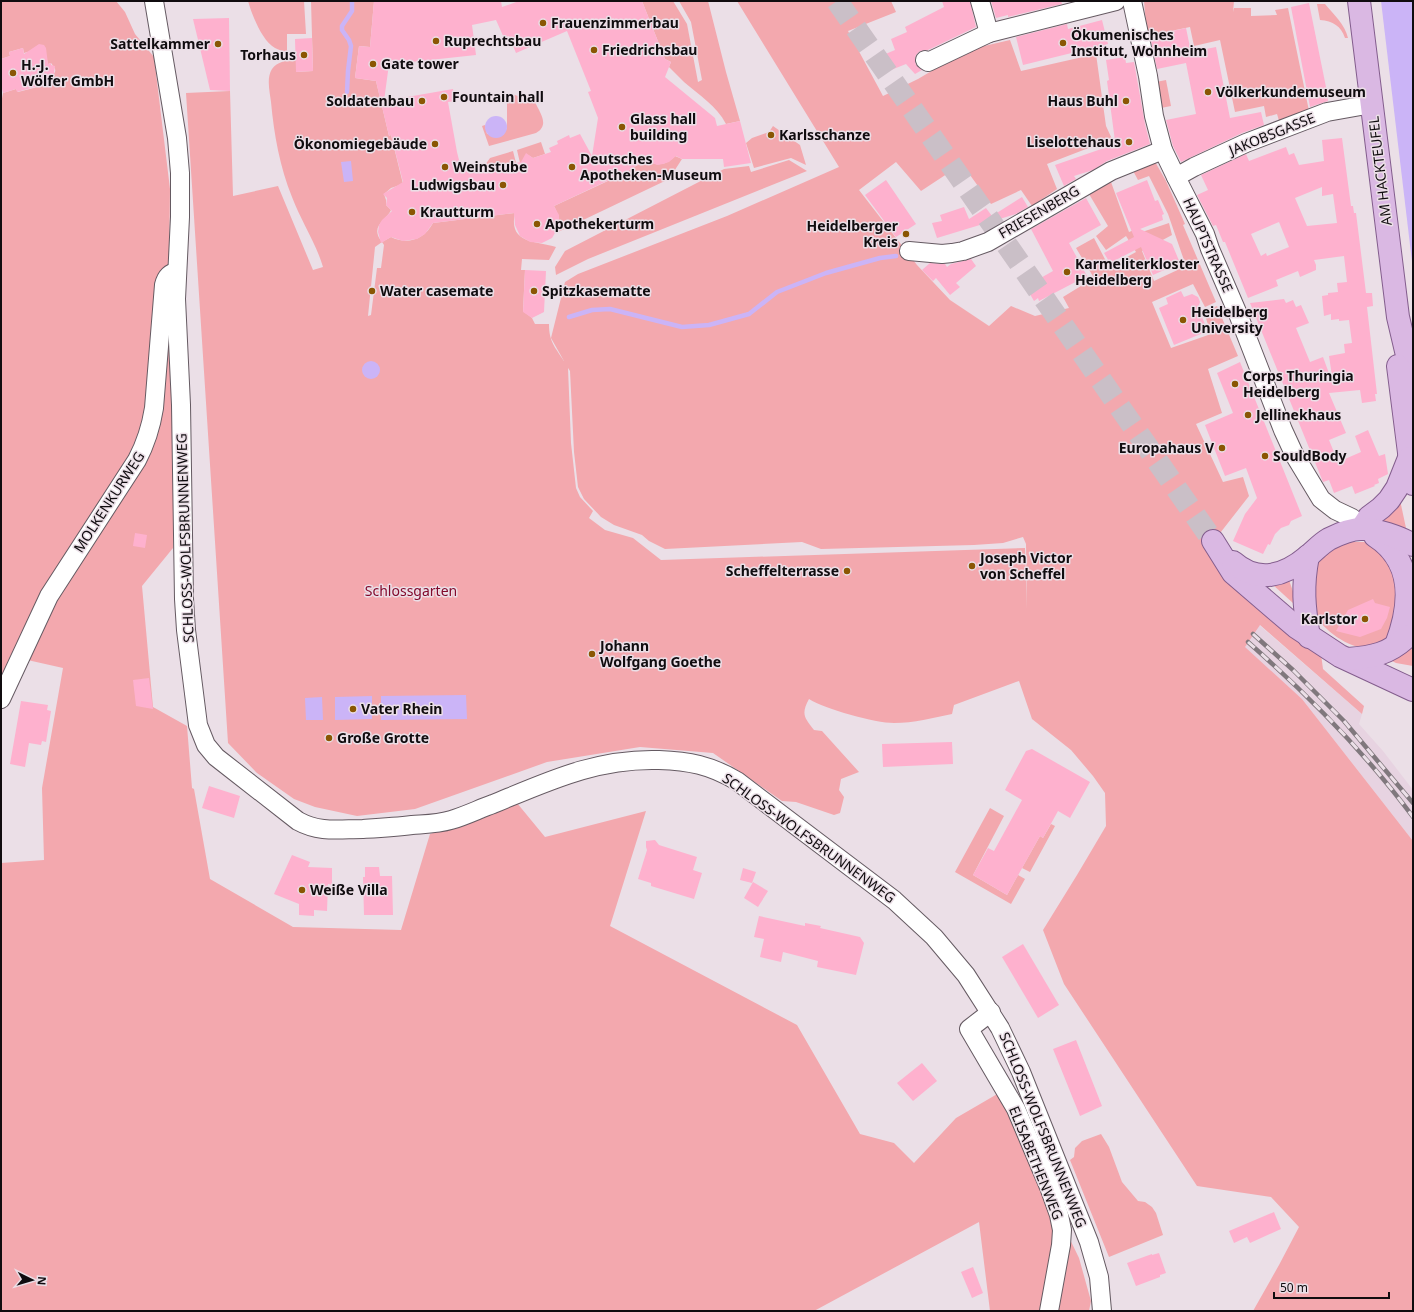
<svg xmlns="http://www.w3.org/2000/svg" width="1414" height="1312" font-family="'Noto Sans',sans-serif">
  <style>
    .built { fill: #e7d3e1 }
    .green { fill: #f3a8ae; fill-rule: evenodd }
    .water { fill: #cbb4f7 }
    .lines { fill: none; stroke-linecap: round; stroke-linejoin: round }
    .stream { stroke: #cbb4f7; stroke-width: 4.5 }
    .building { fill: #feb1ce; fill-rule: evenodd }
    .major-tunnel { stroke: #cabfc7; stroke-width: 22; stroke-dasharray: 22 11; stroke-linecap: butt }
    .minor-casing { stroke: #655a62; stroke-width: 20 }
    .major-casing { stroke: #835d8d; stroke-width: 24 }
    .minor { stroke: #fff; stroke-width: 18 }
    .major { stroke: #dab8e3; stroke-width: 22 }
    .rail-casing { stroke: #80787d; stroke-width: 4.5 }
    .rail { stroke: #ebdfe7; stroke-width: 3; stroke-dasharray: 9; stroke-linecap: butt }
    .poi-dot { fill: #8a5603; stroke: #ebdfe7; stroke-width: 1.5 }
    .labels { text-anchor: middle; stroke-width: 3; stroke-linejoin: round; paint-order: stroke }
    .poi-label { font-size: 14px; font-weight: bold; fill: #100c0f; stroke: #ebdfe7; text-anchor: start }
    .street-label { font-size: 14px; fill: #100c0f; stroke: #ebdfe7 }
    .park-label { font-size: 14px; fill: #82092c; stroke: #ebdfe7 }
  </style>
  <rect width="100%" height="100%" fill="#ebdfe7"/>
  <!-- built -->
  <path class="built" d="M1259 625 1362 714 1359 724 1383 751 1413 790V841L1302 699 1244 648Z"/>
  <!-- green -->
  <g class="green">
    <path d="M1 1H116L125 12 135 34 154 57 170 189 169 273 174 451 173 548 142 586 153 707 187 726 192 788 194 789 210 879 293 927 401 930 430 834 517 803 545 837 646 811 610 926 797 1025 860 1134 894 1143 914 1163 956 1118 999 1093 1079 1258 1091 1301 1089 1311H990L979 1222 814 1311H1V863L44 860 42 788 63 668 23 659 1 712V104L3 93 16 89 18 92 49 84 48 81 52 80C55 69 58 72 51 63L48 64 44 46 38 45 34 50 24 53 23 48 9 52 10 56 1 59Z"/>
    <path d="M248 1H304L306 34H287V52C284 51 278 50 275 48 262 41 252 15 248 1Z"/>
    <path d="M311 1H374L370 47 359 46 355 78 376 81 389 136 391 135 403 184 391 188 384 194 386 200V205L391 210C386 221 369 226 382 242L391 237C407 245 424 240 433 223L515 213C508 244 536 241 556 247L549 260 522 259 521 270H525L523 311 532 318 535 324H549C549 342 555 347 564 361L551 338 565 282 578 274 727 216 839 167 737 1H891L896 12 848 31 883 96 918 79 967 50 1010 40 1021 71 1096 54 1106 126 1112 139 1047 164 1057 189 1032 206 1021 190 991 204 962 164 921 191 896 162 859 190 917 265 950 300 989 326 1011 306 1035 316 1069 308 1063 297 1094 278 1076 248 1094 238 1109 267 1136 252 1126 236 1106 250 1096 236 1108 226 1089 194 1111 182 1129 232 1139 228 1142 232 1169 223 1172 235 1142 251 1154 281 1186 266 1168 214 1149 176 1138 180 1131 167 1154 160 1166 181 1185 224 1183 225 1216 302 1205 307 1193 284 1152 302 1171 348 1211 334 1204 312 1217 306 1238 356 1208 369 1222 413 1196 424 1223 482 1243 477 1249 496 1217 537 1321 654 1323 669 1364 706 1362 714 1260 625 1245 647 1302 699 1413 841V1311H1253L1279 1265 1299 1227 1271 1197 1197 1186 1064 984 1043 930 1077 875 1106 826 1105 793 1093 776 1071 750 1032 719 1019 681 954 705 952 714C933 718 914 723 894 723 875 723 825 709 809 699 801 714 804 717 814 730L822 731 859 772 841 779 839 790 844 797 840 813 834 815 796 802 782 801 713 753 640 747 547 762 415 809 357 816 315 807 294 799 257 773 228 743 186 93 230 91 233 196 278 186 313 270 323 267C316 243 301 221 292 197 280 167 274 135 271 102 270 93 266 78 272 69 277 62 287 60 296 58V72L313 71ZM382 242 384 245 381 268H377L371 315 368 316 375 247ZM568 368 570 371 574 452 578 487 584 499 601 517 614 525 642 535 649 541 665 549 802 542 821 549 974 545 1003 543 1023 537 1026 544 1027 609 1025 548 661 560 633 538 605 530 589 518 593 511 580 497 576 488 571 443Z"/>
    <path d="M642 1H673L687 24 698 82 702 80 691 22 679 1H708L726 72 740 121 726 124C717 106 699 95 684 82 679 77 674 72 669 67L671 62 665 59Z"/>
    <path d="M1144 1H1234L1233 12 1234 8H1251V16L1277 15 1275 10 1288 8 1309 111 1280 124 1277 114 1266 117 1264 106 1235 112 1220 40 1194 46 1190 27 1147 36Z"/>
    <path d="M1317 4H1325C1333 14 1345 24 1348 38H1345C1341 26 1333 21 1320 20Z"/>
    <path d="M1166 80 1171 106 1161 108 1156 82Z"/>
    <path d="M515 95 535 102C540 113 550 125 536 133L489 146 482 126 485 125 487 134 503 135 507 128V97Z"/>
    <path d="M773 126 800 145 806 165 791 158 754 168 746 143 752 138 769 132Z"/>
    <path d="M541 142 545 154 533 158 528 155 523 162 520 163 517 150Z"/>
    <path d="M513 151 516 163 485 169V165L490 158Z"/>
    <path d="M675 156 682 159 669 179 556 233C561 223 559 216 554 206L623 174 646 160C658 167 666 165 675 156Z"/>
    <path d="M789 160 807 171 588 259 556 275 555 267 565 251 724 169 749 166 751 172Z"/>
    <path d="M1400 500 1406 528 1405 530 1378 521Z"/>
    <path d="M1351 542H1364L1372 544 1402 573 1389 640C1382 642 1365 648 1359 647 1342 644 1314 623 1312 605 1311 592 1315 575 1316 562L1338 544Z"/>
    <path d="M1289 580 1297 603 1294 604 1272 584Z"/>
    <path d="M1413 645V666L1396 663 1390 660Z"/>
    <path d="M990 808 1004 816 973 875 1007 895 1018 875 1025 879 1011 904 955 872Z"/>
    <path d="M1051 824 1055 826 1030 872 1022 868 1040 836 1043 838Z"/>
    <path d="M1101 1134 1109 1147 1122 1182 1138 1201 1145 1202 1152 1207 1156 1213 1163 1235 1109 1257 1070 1160 1074 1157 1075 1148 1082 1141Z"/>
  </g>
  <!-- water -->
  <g class="water">
    <path d="M1381 1H1413V270Z"/>
    <circle cx="496" cy="127" r="11"/>
    <path d="M351 161 353 181 344 182 341 162Z"/>
    <circle cx="371" cy="370" r="9"/>
    <path d="M466 695 467 719 381 720V696Z"/>
    <path d="M372 696V719L335 720V697Z"/>
    <path d="M322 697 323 720H306L305 698Z"/>
  </g>
  <g class="lines">
    <!-- stream -->
    <g class="stream">
      <path d="M347 92 348 71 351 46 349 40 342 30V26L352 11V1"/>
      <path d="M569 317 592 310 610 309 682 327 709 325 749 314 777 292 826 273 880 258 896 256"/>
    </g>
  </g>
  <!-- building -->
  <g class="building">
    <path d="M374 1H501L502 7 519 1H642L665 59 671 62 665 77 715 118 717 126 740 121 751 163 724 167 723 159H682L676 156 669 162 663 164 657 165 646 160 624 173 554 206 559 215V222L558 228 552 238 542 243 530 242 520 236 515 225 514 213 433 223 425 234 417 239 403 241 391 237 381 243 378 232 379 225 382 220 392 211 386 205 387 198 383 194 403 182 391 135 389 136 376 81 355 78 359 46 370 47ZM496 20 504 38 509 36 516 53 567 31 591 91 588 92 598 118 592 156 580 134 570 138 569 135 557 141 558 144 549 148 551 152 533 158 526 153 521 162 462 172 457 152 448 102 455 101 453 89 384 101 389 64 402 63 476 55 472 25Z"/>
    <path d="M942 1H970L976 27 928 50 920 51 916 55 915 60 916 65 922 70 915 74 906 64 886 72 876 58 895 50 891 39 907 32 905 27 944 7Z"/>
    <path d="M991 1H1061L1062 4 1008 17V15L996 18Z"/>
    <path d="M1309 3 1327 92 1328 101 1310 107 1291 7Z"/>
    <path d="M229 18 230 91 210 90 193 19Z"/>
    <path d="M1102 20 1108 44 1023 65 1016 37 1067 24 1068 29Z"/>
    <path d="M1186 28 1191 52 1216 47 1230 118 1261 112 1264 125 1242 133 1181 162 1173 146 1166 120 1196 114 1186 63 1157 69 1150 36Z"/>
    <path d="M312 38 313 71 296 72 295 39Z"/>
    <path d="M39 44 44 45 46 48 48 64 51 63V65L55 66 53 80 48 81 49 83 17 92 16 89 3 93 1 85V59L10 56 9 52 23 48 24 54Z"/>
    <path d="M1125 57 1126 63 1134 62 1145 124 1150 144 1107 161 1093 170 1074 176 1076 179 1064 186 1055 165 1107 147 1106 144 1115 141 1107 81 1109 80 1106 60Z"/>
    <path d="M1342 138 1351 206H1353L1354 213H1356L1366 293H1372L1373 306 1367 307 1377 394H1375L1376 401 1362 403 1360 390 1329 393 1346 433 1329 440 1338 462 1361 452 1355 436 1368 430 1379 456 1385 454 1388 474 1378 479 1379 483 1374 485 1375 486 1355 494 1352 486 1334 493 1329 480 1323 482 1250 303 1284 299 1286 303 1293 300 1296 307 1301 305 1309 323 1296 328 1310 362 1323 357 1330 376H1332L1329 356 1345 353 1344 344 1352 343 1349 320 1339 321V319L1331 320V314L1324 316 1322 296 1328 295V293L1338 292 1337 283 1347 282 1344 256 1314 260 1316 265V270L1300 277 1298 271 1276 280 1278 286 1248 298 1225 242H1223L1216 225 1213 226 1197 195 1208 190 1201 175 1246 154 1249 161 1286 147 1289 155 1294 153 1299 165 1324 161 1322 140ZM1322 187V196L1333 194 1337 223 1307 226 1295 198ZM1279 222 1289 247 1267 256 1266 253 1261 256 1251 234Z"/>
    <path d="M886 180 916 224 896 237 865 195Z"/>
    <path d="M1147 180 1155 201 1158 200 1164 214 1162 215 1163 220 1140 229 1172 244 1180 263 1153 275 1141 247 1110 263 1104 253 1134 237 1116 193Z"/>
    <path d="M1022 197 1028 207 1016 214 937 238 932 223 942 221 940 215 964 207 969 219 986 208 992 216Z"/>
    <path d="M1086 198 1101 225 1069 243 1087 276 1039 301 1038 298 1034 301 1027 289 1032 287 1030 284 1053 271 1031 229Z"/>
    <path d="M971 259 976 266 956 283 960 287 950 295 936 278 933 281 922 270 930 263 945 264 947 267 951 264Z"/>
    <path d="M525 270 546 271 544 312 532 318 523 312Z"/>
    <path d="M1181 291 1184 297 1192 294 1198 297 1200 302 1198 308 1208 331 1174 345 1159 308 1168 304 1166 298Z"/>
    <path d="M1240 362 1302 516 1291 521 1289 525 1281 528 1275 534 1270 545 1268 544 1263 554 1233 541 1245 514 1257 498 1246 468 1225 476 1205 425 1233 413 1217 373Z"/>
    <path d="M135 533 147 535 145 548 133 546Z"/>
    <path d="M1373 599 1375 603 1390 607 1387 618 1381 629 1360 637 1336 631 1348 610Z"/>
    <path d="M149 678 153 709 136 706 133 680Z"/>
    <path d="M21 701 48 705 47 710 51 711 46 742 42 741 41 745 29 743 25 767 10 764Z"/>
    <path d="M952 742 953 764 883 767 882 744Z"/>
    <path d="M1032 749 1090 782 1070 818 1058 811 1043 838 1040 836 1007 895 973 875 988 848 994 851 1022 800 1005 790 1026 751Z"/>
    <path d="M209 786 240 796 234 818 202 808Z"/>
    <path d="M655 840 659 845 697 857 693 870 702 873 694 899 651 886V883L638 879 647 850 646 847V841Z"/>
    <path d="M292 855 310 862 308 867 332 868V885L328 884 327 911 314 910V916L299 915V904L274 894Z"/>
    <path d="M365 867H379L380 876H392L393 915H364L363 877H365Z"/>
    <path d="M743 868 756 872 752 883 740 880Z"/>
    <path d="M753 882 768 891 758 907 744 898Z"/>
    <path d="M759 916 805 926V923L821 926 820 928 860 937 864 943 856 975 817 967 818 961 783 952 781 962 760 957 764 939 754 937Z"/>
    <path d="M1023 944 1059 1005 1038 1018 1002 957Z"/>
    <path d="M1076 1040 1102 1106 1080 1116 1053 1049Z"/>
    <path d="M922 1063 937 1081 913 1101 897 1083Z"/>
    <path d="M1274 1212 1281 1229 1250 1243 1247 1237 1234 1243 1229 1231Z"/>
    <path d="M1159 1253 1166 1273 1160 1275V1277L1136 1286 1127 1263 1152 1254V1255Z"/>
    <path d="M973 1267 983 1293 972 1298 961 1272Z"/>
  </g>
  <g class="lines">
    <!-- major-tunnel -->
    <path class="major-tunnel" d="M837 1 1213 541"/>
    <defs>
      <g id="minor">
        <path d="M154 1 177 138 180 173V217L176 299 181 405 184 599 186 630 198 725 206 745 216 757 298 821C320 833 339 829 363 829 379 828 396 827 412 825 425 824 438 824 451 820 465 816 479 809 493 804 549 781 597 758 659 760 689 761 710 765 737 781L894 900 934 937 966 975 1000 1028 1021 1072 1089 1242 1099 1277 1102 1311"/>
        <path d="M980 1 989 33"/>
        <path d="M1132 1 1148 76 1154 116 1163 150 1176 177 1205 234 1210 249 1238 314 1283 430 1295 456 1321 499 1335 510 1352 518 1361 529"/>
        <path d="M925 60 928 62 989 33 1116 1"/>
        <path d="M1176 177 1194 167 1246 143 1327 112 1372 104"/>
        <path d="M909 251 942 254 952 253 963 251 988 242 1111 171 1163 150"/>
        <path d="M1 699 49 596 137 460C146 443 151 427 154 408L164 285C166 277 169 273 177 272"/>
        <path d="M991 1012 969 1029 1016 1109 1049 1187 1059 1215 1062 1230 1061 1245 1049 1311"/>
      </g>
      <g id="major">
        <path d="M1359 1 1398 317 1410 368 1413 386"/>
        <path d="M1398 366 1413 484"/>
        <path d="M1361 529 1369 517 1381 508 1389 500 1397 488 1409 458"/>
        <path d="M1375 536C1414 561 1412 603 1396 645"/>
        <path d="M1213 541 1233 573 1296 627 1340 656 1413 690"/>
        <path d="M1308 556C1302 586 1304 607 1309 637"/>
        <path d="M1233 562C1258 584 1284 576 1307 557 1315 551 1319 545 1329 539 1337 535 1351 529 1361 529 1374 528 1402 538 1413 545"/>
        <path d="M1348 659C1373 657 1389 654 1408 636"/>
      </g>
    </defs>
    <!-- minor casing -->
    <use href="#minor" class="minor-casing"/>
    <!-- major casing -->
    <use href="#major" class="major-casing"/>
    <!-- minor -->
    <use href="#minor" class="minor"/>
    <!-- major -->
    <use href="#major" class="major"/>
    <defs>
      <g id="rail">
        <path d="M1253 634 1293 670 1344 721 1413 803"/>
        <path d="M1248 642C1308 695 1365 752 1413 817"/>
      </g>
    </defs>
    <!-- rail casing -->
    <use href="#rail" class="rail-casing"/>
    <!-- rail -->
    <use href="#rail" class="rail"/>
  </g>
  <!-- markers -->
  <g class="poi-dot">
    <circle cx="543" cy="23" r="4"/>
    <circle cx="436" cy="41" r="4"/>
    <circle cx="1063" cy="43" r="4"/>
    <circle cx="218" cy="44" r="4"/>
    <circle cx="594" cy="50" r="4"/>
    <circle cx="304" cy="55" r="4"/>
    <circle cx="373" cy="64" r="4"/>
    <circle cx="13" cy="73" r="4"/>
    <circle cx="1208" cy="92" r="4"/>
    <circle cx="444" cy="97" r="4"/>
    <circle cx="422" cy="101" r="4"/>
    <circle cx="1126" cy="101" r="4"/>
    <circle cx="622" cy="127" r="4"/>
    <circle cx="771" cy="135" r="4"/>
    <circle cx="1129" cy="142" r="4"/>
    <circle cx="435" cy="144" r="4"/>
    <circle cx="445" cy="167" r="4"/>
    <circle cx="572" cy="167" r="4"/>
    <circle cx="503" cy="185" r="4"/>
    <circle cx="412" cy="212" r="4"/>
    <circle cx="537" cy="224" r="4"/>
    <circle cx="906" cy="234" r="4"/>
    <circle cx="1067" cy="272" r="4"/>
    <circle cx="372" cy="291" r="4"/>
    <circle cx="534" cy="291" r="4"/>
    <circle cx="1183" cy="320" r="4"/>
    <circle cx="1235" cy="384" r="4"/>
    <circle cx="1248" cy="415" r="4"/>
    <circle cx="1222" cy="448" r="4"/>
    <circle cx="1265" cy="456" r="4"/>
    <circle cx="972" cy="566" r="4"/>
    <circle cx="847" cy="571" r="4"/>
    <circle cx="1365" cy="619" r="4"/>
    <circle cx="592" cy="654" r="4"/>
    <circle cx="353" cy="709" r="4"/>
    <circle cx="329" cy="738" r="4"/>
    <circle cx="302" cy="890" r="4"/>
  </g>
  <g class="labels">
    <!-- poi labels -->
    <g class="poi-label">
      <text x="551" y="28">Frauenzimmerbau</text>
      <text x="1071" y="40">Ökumenisches<tspan x="1071" dy="16">Institut, Wohnheim</tspan></text>
      <text x="444" y="46">Ruprechtsbau</text>
      <text x="210" y="49" text-anchor="end">Sattelkammer</text>
      <text x="602" y="55">Friedrichsbau</text>
      <text x="296" y="60" text-anchor="end">Torhaus</text>
      <text x="381" y="69">Gate tower</text>
      <text x="21" y="70">H.-J.<tspan x="21" dy="16">Wölfer GmbH</tspan></text>
      <text x="1216" y="97">Völkerkundemuseum</text>
      <text x="452" y="102">Fountain hall</text>
      <text x="414" y="106" text-anchor="end">Soldatenbau</text>
      <text x="1118" y="106" text-anchor="end">Haus Buhl</text>
      <text x="630" y="124">Glass hall<tspan x="630" dy="16">building</tspan></text>
      <text x="779" y="140">Karlsschanze</text>
      <text x="1121" y="147" text-anchor="end">Liselottehaus</text>
      <text x="427" y="149" text-anchor="end">Ökonomiegebäude</text>
      <text x="580" y="164">Deutsches<tspan x="580" dy="16">Apotheken-Museum</tspan></text>
      <text x="453" y="172">Weinstube</text>
      <text x="495" y="190" text-anchor="end">Ludwigsbau</text>
      <text x="420" y="217">Krautturm</text>
      <text x="545" y="229">Apothekerturm</text>
      <text x="898" y="231" text-anchor="end">Heidelberger<tspan x="898" dy="16">Kreis</tspan></text>
      <text x="1075" y="269">Karmeliterkloster<tspan x="1075" dy="16">Heidelberg</tspan></text>
      <text x="380" y="296">Water casemate</text>
      <text x="542" y="296">Spitzkasematte</text>
      <text x="1191" y="317">Heidelberg<tspan x="1191" dy="16">University</tspan></text>
      <text x="1243" y="381">Corps Thuringia<tspan x="1243" dy="16">Heidelberg</tspan></text>
      <text x="1256" y="420">Jellinekhaus</text>
      <text x="1214" y="453" text-anchor="end">Europahaus V</text>
      <text x="1273" y="461">SouldBody</text>
      <text x="980" y="563">Joseph Victor<tspan x="980" dy="16">von Scheffel</tspan></text>
      <text x="839" y="576" text-anchor="end">Scheffelterrasse</text>
      <text x="1357" y="624" text-anchor="end">Karlstor</text>
      <text x="600" y="651">Johann<tspan x="600" dy="16">Wolfgang Goethe</tspan></text>
      <text x="361" y="714">Vater Rhein</text>
      <text x="337" y="743">Große Grotte</text>
      <text x="310" y="895">Weiße Villa</text>
    </g>
    <!-- street labels -->
    <g class="street-label">
      <text transform="translate(1272 134) rotate(-22)" y="5">JAKOBSGASSE</text>
      <text transform="translate(1380 171) rotate(-97)" y="5">AM HACKTEUFEL</text>
      <text transform="translate(1039 212) rotate(-30)" y="5">FRIESENBERG</text>
      <text transform="translate(1208 245) rotate(66)" y="5">HAUPTSTRASSE</text>
      <text transform="translate(109 502) rotate(-57)" y="5">MOLKENKURWEG</text>
      <text transform="translate(185 538) rotate(-92)" y="5">SCHLOSS-WOLFSBRUNNENWEG</text>
      <text transform="translate(809 838) rotate(36)" y="5">SCHLOSS-WOLFSBRUNNENWEG</text>
      <text transform="translate(1043 1130) rotate(68)" y="5">SCHLOSS-WOLFSBRUNNENWEG</text>
      <text transform="translate(1036 1163) rotate(68)" y="5">ELISABETHENWEG</text>
    </g>
    <!-- park labels -->
    <g class="park-label">
      <text x="411" y="596">Schlossgarten</text>
    </g>
  </g>
  <!-- border -->
  <rect width="1414" height="1312" fill="none" stroke="#100c0f" stroke-width="4"/>
  <!-- north arrow -->
  <g transform="translate(32 1280) rotate(95)" stroke="#ebdfe7" stroke-width="3" paint-order="stroke">
  <path d="M0-3L7 15L0 10L-7 15Z" fill="#100c0f"/>
  <text y="-6" font-size="11" font-weight="bold" text-anchor="middle" fill="#100c0f">N</text>
  </g>
  <!-- scale -->
  <path d="M1274 1292v6h115v-6" fill="none" stroke="#100c0f" stroke-width="2"/>
  <text x="1280" y="1292" font-size="12" fill="#100c0f" stroke="#ebdfe7" stroke-width="3" paint-order="stroke">50 m</text>
</svg>
